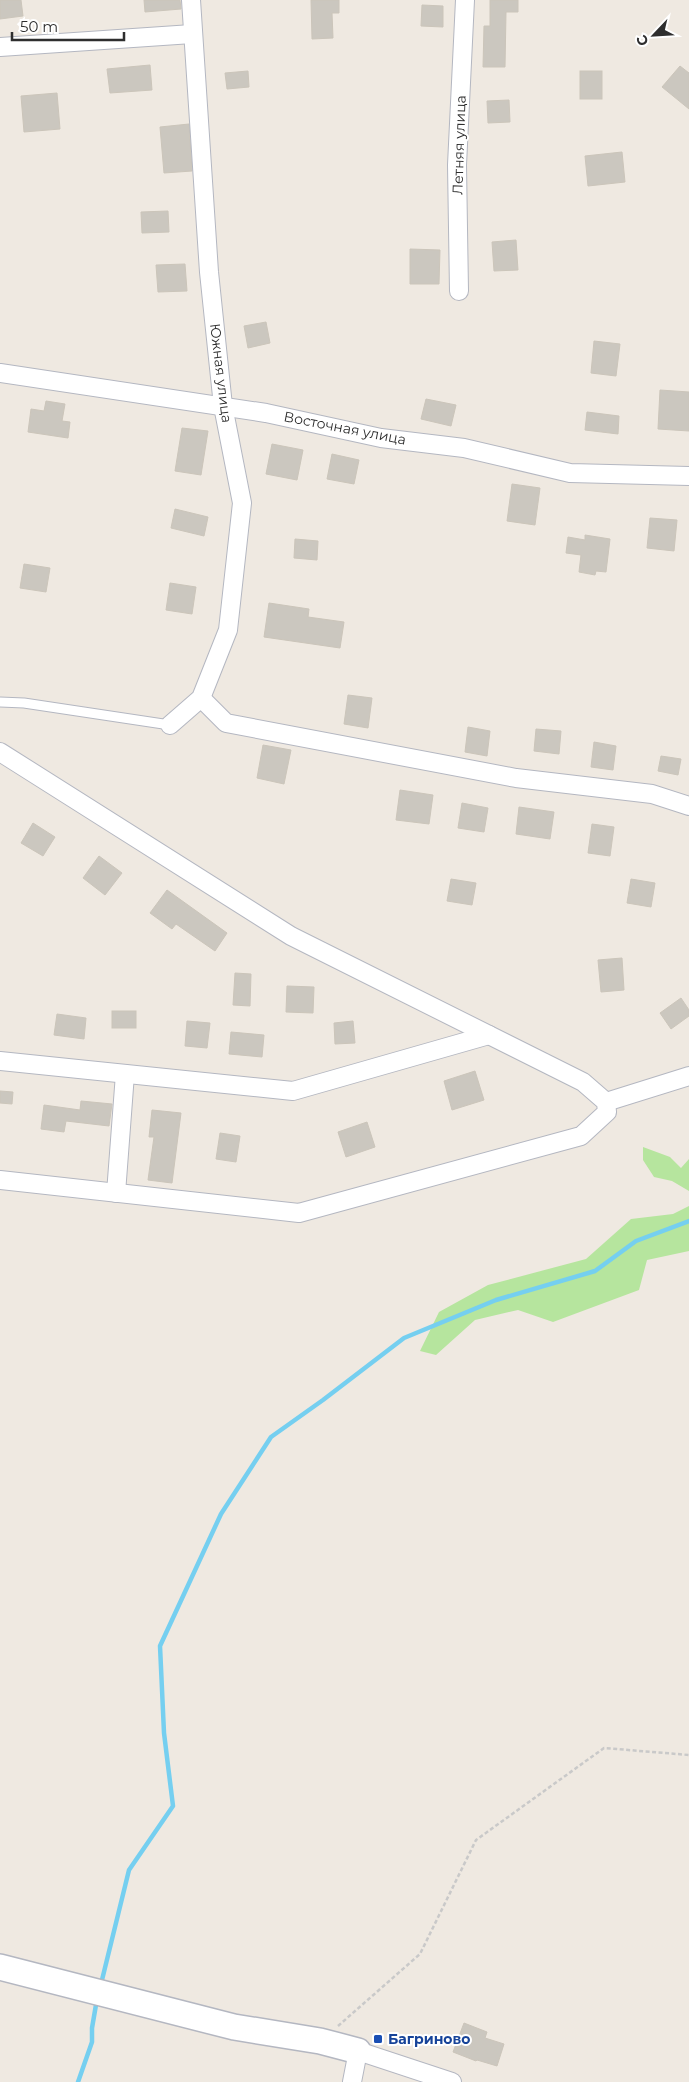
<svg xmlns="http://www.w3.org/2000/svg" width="689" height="2082" font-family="Montserrat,sans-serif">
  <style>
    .green { fill: #b6e59e }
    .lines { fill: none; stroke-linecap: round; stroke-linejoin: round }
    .stream { stroke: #75cff0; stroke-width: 4.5 }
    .building { fill: #cbc7bf; stroke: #cbc5ba }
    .lane-casing { stroke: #b4b7c1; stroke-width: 11 }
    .street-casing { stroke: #b4b7c1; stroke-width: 20 }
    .secondary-casing { stroke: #b4b7c1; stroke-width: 28 }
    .path { stroke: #c9c9c9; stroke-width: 2.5; stroke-dasharray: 4 2.5; stroke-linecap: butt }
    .lane { stroke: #fff; stroke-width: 9 }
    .street { stroke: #fff; stroke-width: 18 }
    .secondary { stroke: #fff; stroke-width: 25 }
    .transit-dot { fill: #1a4fb4; stroke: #fff; stroke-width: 2 }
    .labels { text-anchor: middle; stroke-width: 4; stroke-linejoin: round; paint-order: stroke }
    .street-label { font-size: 14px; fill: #2e2e2e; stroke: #fff }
    .transit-label { font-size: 14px; font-weight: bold; fill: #164399; stroke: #fff; text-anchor: start }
  </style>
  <rect width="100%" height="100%" fill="#efe9e1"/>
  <!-- green -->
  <g class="green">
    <path d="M643 1147 670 1157 681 1168 689 1159V1191L672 1181 654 1177 643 1160Z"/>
    <path d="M689 1206V1251L647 1260 639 1290 553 1322 518 1310 475 1320 436 1355 420 1351 439 1312 488 1285 586 1259 631 1219 673 1214Z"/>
  </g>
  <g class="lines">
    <!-- stream -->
    <g class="stream">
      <path d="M101 1984 129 1870 173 1806 164 1733 160 1646 221 1514 271 1437 323 1400 404 1338 496 1300 595 1271 636 1241 689 1221"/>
      <path d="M78 2082 92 2042V2028L97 1999"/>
    </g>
  </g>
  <!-- building -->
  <g class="building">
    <path d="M0 0H21L23 16 0 19Z"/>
    <path d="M144 0H180L181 9 145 12Z"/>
    <path d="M311 0H339V13H332L333 38 312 39Z"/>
    <path d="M490 0H518V12H506L505 67H483L484 26H490Z"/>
    <path d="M422 5 443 6V27L421 26Z"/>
    <path d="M150 65 152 90 110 93 107 69Z"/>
    <path d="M680 66 689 73V109L662 87Z"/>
    <path d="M248 71 249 87 227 89 225 73Z"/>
    <rect x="580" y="71" width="22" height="28"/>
    <path d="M57 93 60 129 24 132 21 96Z"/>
    <path d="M509 100 510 122 488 123 487 101Z"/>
    <path d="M189 124 192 171 164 173 160 127Z"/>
    <path d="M622 152 625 182 588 186 585 156Z"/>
    <path d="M168 211 169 232 142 233 141 212Z"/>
    <path d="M516 240 518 270 494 271 492 242Z"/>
    <path d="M410 249 440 250 439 284H410Z"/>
    <path d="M185 264 187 291 158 292 156 265Z"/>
    <path d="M266 322 270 343 248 348 244 326Z"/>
    <path d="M594 341 620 344 616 376 591 373Z"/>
    <path d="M660 390 689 392V431L658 429Z"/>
    <path d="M426 399 456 405 451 426 421 419Z"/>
    <path d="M46 401 65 404 62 421 70 422 68 438 28 432 31 409 44 411Z"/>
    <path d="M587 412 619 416 618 434 585 430Z"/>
    <path d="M182 428 208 431 201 475 175 471Z"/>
    <path d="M272 444 303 450 297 480 266 474Z"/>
    <path d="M332 454 359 460 354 484 327 479Z"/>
    <path d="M512 484 540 488 535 525 507 521Z"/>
    <path d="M175 509 208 517 204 536 171 528Z"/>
    <path d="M650 518 677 520 674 551 647 548Z"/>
    <path d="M585 535 610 539 606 572 596 571 595 575 579 572 581 555 566 553 568 537 585 540Z"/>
    <path d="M295 539 318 541 317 560 294 558Z"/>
    <path d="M24 564 50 568 46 592 20 588Z"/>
    <path d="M170 583 196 587 192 614 166 610Z"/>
    <path d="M269 603 309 609 308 617 344 622 340 648 264 637Z"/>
    <path d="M348 695 372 698 368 728 344 724Z"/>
    <path d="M468 727 490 731 487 756 465 752Z"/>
    <path d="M536 729 561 731 559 754 534 751Z"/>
    <path d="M594 742 616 746 613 770 591 767Z"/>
    <path d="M263 745 291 750 284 784 257 778Z"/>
    <path d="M661 756 681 759 678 775 658 771Z"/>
    <path d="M400 790 433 795 429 824 396 820Z"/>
    <path d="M462 803 488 808 484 832 458 828Z"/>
    <path d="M519 807 554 812 550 839 516 834Z"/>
    <path d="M33 823 55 837 43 856 21 843Z"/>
    <path d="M592 824 614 827 610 856 588 853Z"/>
    <path d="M99 856 122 873 105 895 83 878Z"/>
    <path d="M451 879 476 883 472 905 447 901Z"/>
    <path d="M631 879 655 883 651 907 627 903Z"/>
    <path d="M167 890 227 933 215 951 176 924 172 929 150 913Z"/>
    <path d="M622 958 624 990 601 992 598 960Z"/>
    <path d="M235 973 251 974 250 1006 233 1005Z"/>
    <path d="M287 986 314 987 313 1013 286 1012Z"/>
    <path d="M681 998 689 1010V1016L671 1029 660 1013Z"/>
    <rect x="112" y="1011" width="24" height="17"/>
    <path d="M57 1014 86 1018 84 1039 54 1035Z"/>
    <path d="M187 1021 210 1023 207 1048 185 1046Z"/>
    <path d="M353 1021 355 1043 335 1044 334 1023Z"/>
    <path d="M231 1032 264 1035 262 1057 229 1054Z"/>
    <path d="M475 1071 484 1100 452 1110 444 1081Z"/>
    <path d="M0 1091 13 1092 12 1104 0 1103Z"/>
    <path d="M81 1101 112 1104 109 1126 66 1121 64 1132 41 1129 44 1105 80 1110Z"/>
    <path d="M152 1110 181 1113 172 1183 148 1180 154 1137H149Z"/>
    <path d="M367 1122 375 1147 346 1157 338 1132Z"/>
    <path d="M220 1133 240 1136 236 1162 216 1159Z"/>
    <path d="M464 2023 487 2032 485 2038 504 2044 497 2066 477 2060 476 2061 453 2052Z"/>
  </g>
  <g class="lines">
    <defs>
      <path id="lane" d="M0 702 24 703 170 725"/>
      <g id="street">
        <path d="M0 47 192 34"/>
        <path d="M459 291 457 165 465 0"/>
        <path d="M0 373 266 413 381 438 464 448 570 473 689 476"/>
        <path d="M201 698 226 723 516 778 652 794 689 806"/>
        <path d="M170 725 201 698 228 630 242 503 223 406 209 272 191 0"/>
        <path d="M0 752 291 936 583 1082 606 1102 607 1112 581 1136 299 1213 0 1180"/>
        <path d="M0 1061 293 1091 489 1035"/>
        <path d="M606 1102 689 1076"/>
        <path d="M116 1193 125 1074"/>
        <path d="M352 2082 358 2051 452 2082"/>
      </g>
      <path id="secondary" d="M0 1967 234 2027 320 2041 358 2051"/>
    </defs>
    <!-- lane casing -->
    <use href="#lane" class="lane-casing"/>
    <!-- street casing -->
    <use href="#street" class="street-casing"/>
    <!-- secondary casing -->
    <use href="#secondary" class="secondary-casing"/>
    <!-- path -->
    <path class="path" d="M338 2026 420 1954 476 1840 604 1748 689 1755"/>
    <!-- lane -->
    <use href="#lane" class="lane"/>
    <!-- street -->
    <use href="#street" class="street"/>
    <!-- secondary -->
    <use href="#secondary" class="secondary"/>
  </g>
  <!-- markers -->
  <rect class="transit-dot" x="373" y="2034" width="10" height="10" rx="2.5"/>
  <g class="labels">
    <!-- street labels -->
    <g class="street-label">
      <text transform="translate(459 145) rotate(-88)" y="5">Летняя улица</text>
      <text transform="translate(221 373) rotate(83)" y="5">Южная улица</text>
      <text transform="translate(345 428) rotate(11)" y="5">Восточная улица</text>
    </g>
    <!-- transit labels -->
    <g class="transit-label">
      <text x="388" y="2044">Багриново</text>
    </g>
  </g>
  <!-- north arrow -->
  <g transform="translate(654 35) rotate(245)" stroke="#ffffff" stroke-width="4" paint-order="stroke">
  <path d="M0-4L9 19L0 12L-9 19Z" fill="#2e2e2e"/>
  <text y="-8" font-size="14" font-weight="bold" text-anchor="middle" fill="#2e2e2e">С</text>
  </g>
  <!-- scale -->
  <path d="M12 32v8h112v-8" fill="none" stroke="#2e2e2e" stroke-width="2.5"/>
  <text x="20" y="32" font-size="15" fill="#2e2e2e" stroke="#ffffff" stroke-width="4" paint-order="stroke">50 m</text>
</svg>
